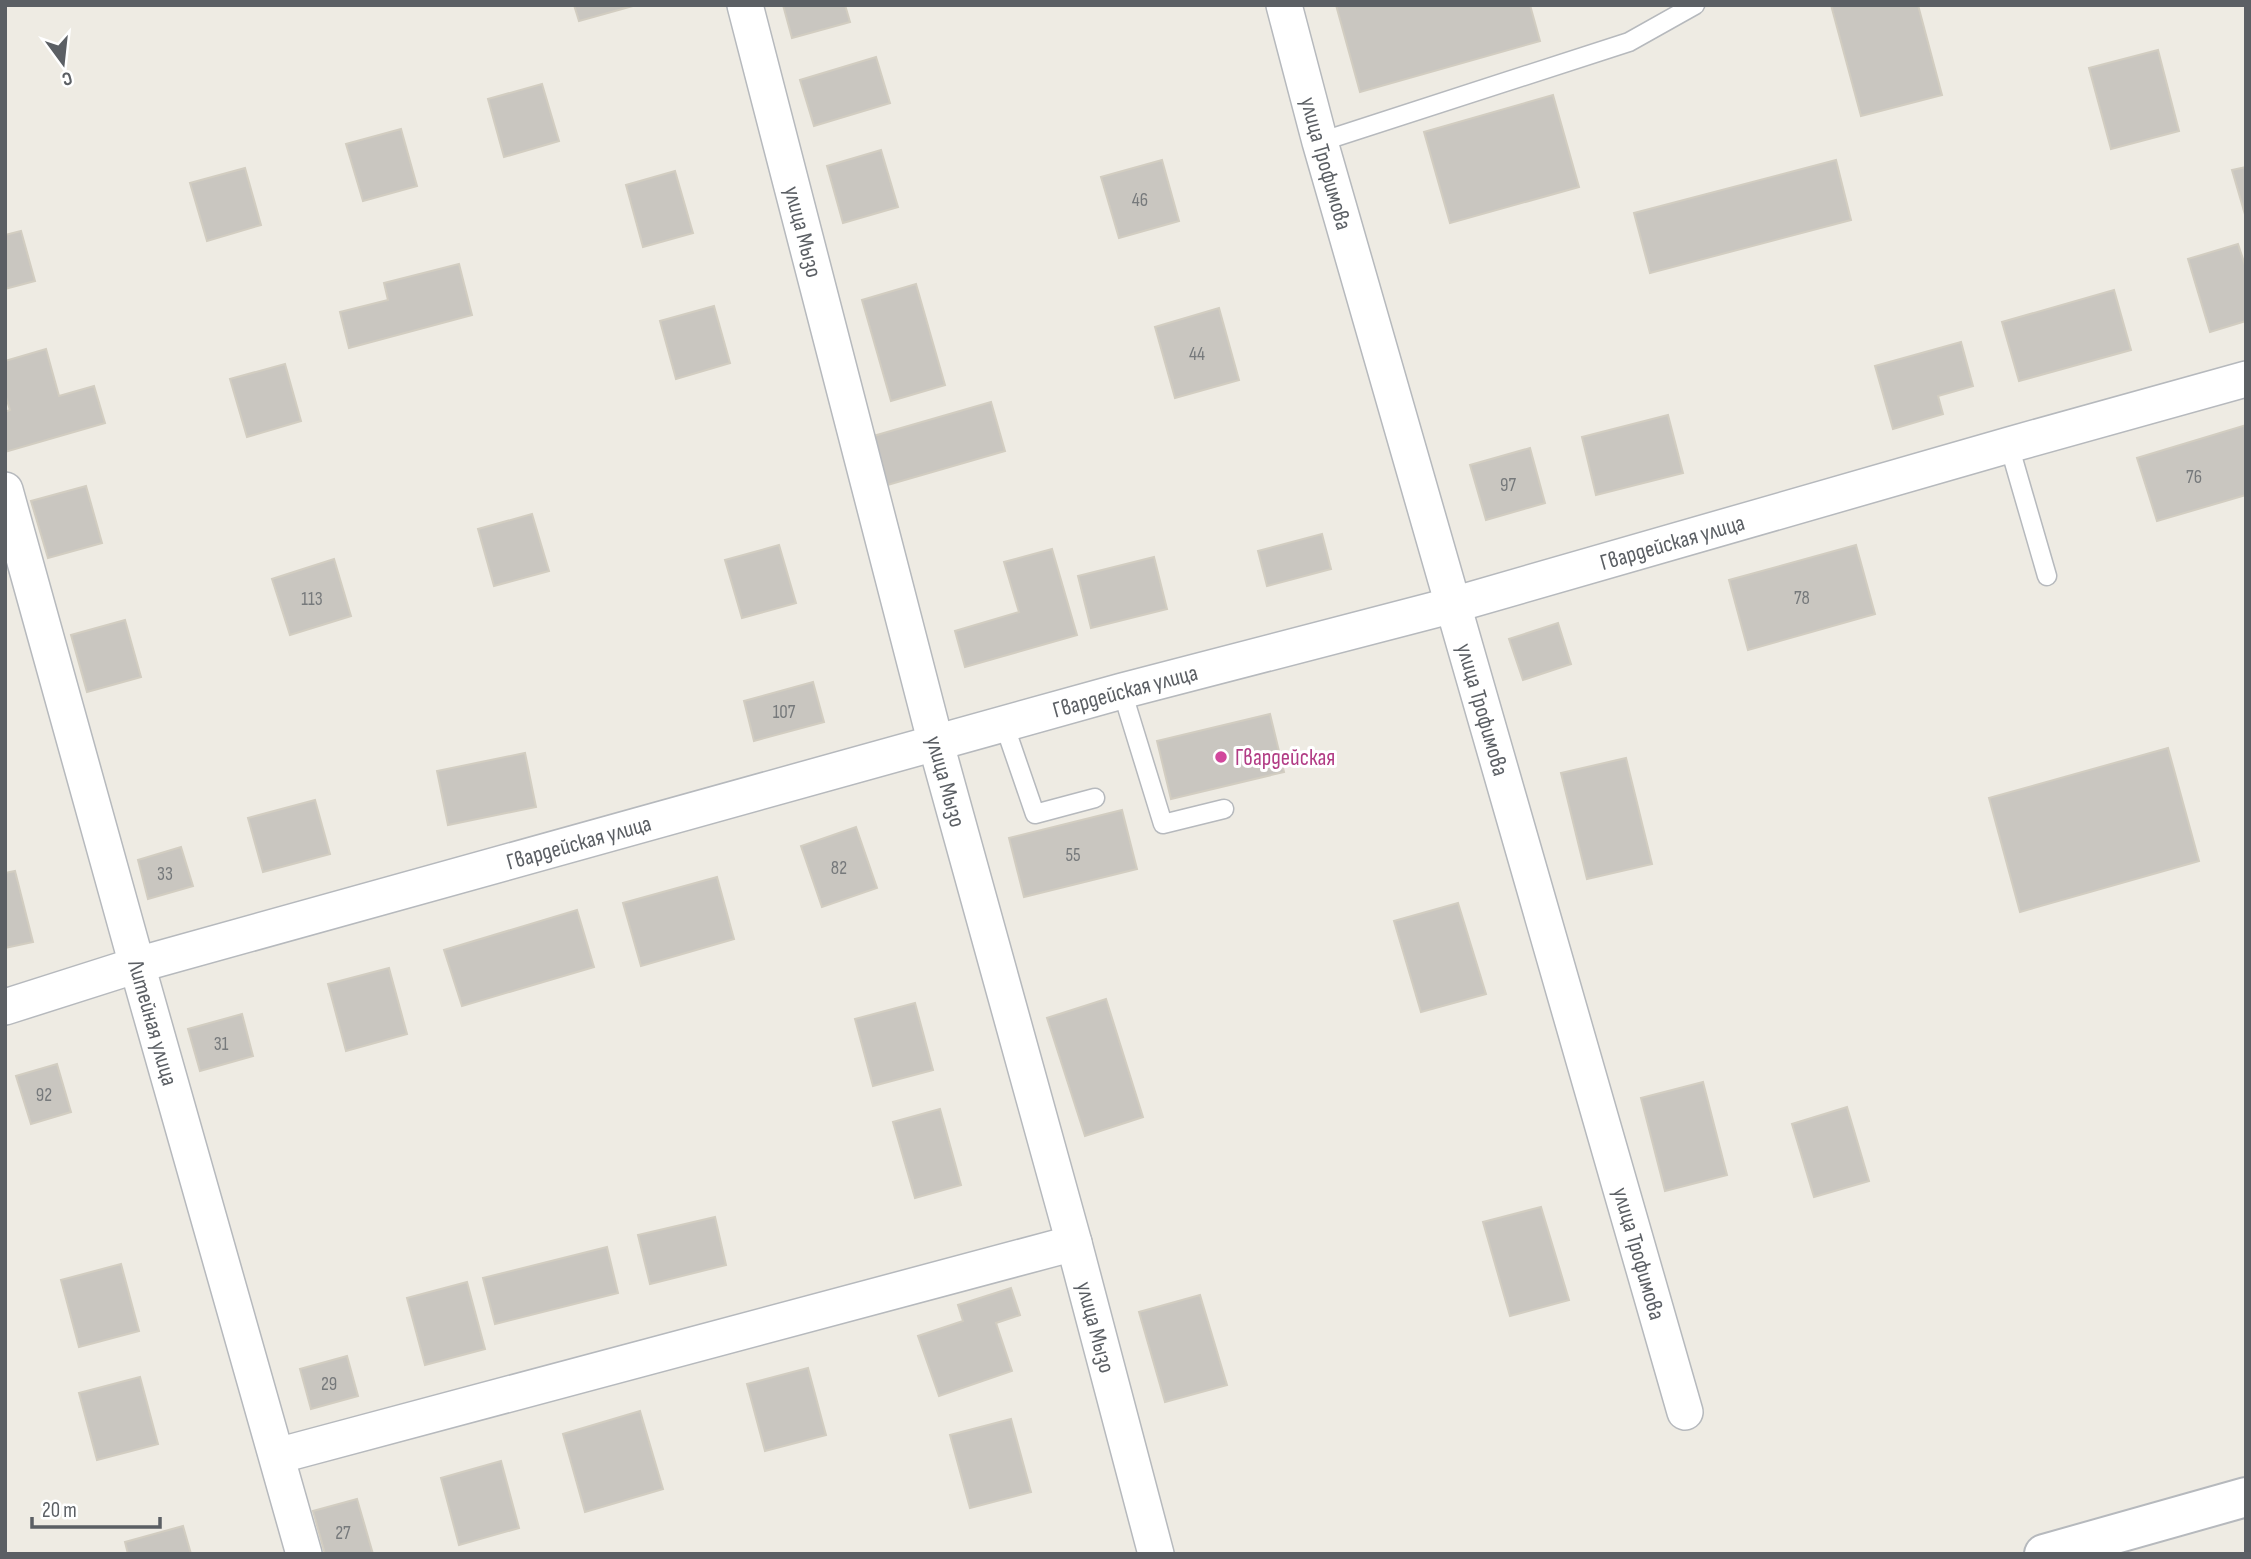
<svg xmlns="http://www.w3.org/2000/svg" width="2251" height="1559" font-family="'Sofia Sans Condensed',sans-serif">
  <style>
    .building { fill: #c9c6c0; stroke: #d2cdc1; stroke-width: 2 }
    .lines { fill: none; stroke-linecap: round; stroke-linejoin: round }
    .service-casing { stroke: #b6b9bd; stroke-width: 21 }
    .minor-casing { stroke: #b6b9bd; stroke-width: 38 }
    .tertiary-casing { stroke: #b6b9bd; stroke-width: 42 }
    .service { stroke: #fff; stroke-width: 18 }
    .minor { stroke: #fff; stroke-width: 35 }
    .tertiary { stroke: #fff; stroke-width: 38 }
    .hotel-dot { fill: #d1479c; stroke: #fff; stroke-width: 2.5 }
    .labels { text-anchor: middle; stroke-width: 6; stroke-linejoin: round; paint-order: stroke }
    .number-label { font-size: 19px; fill: #76797b }
    .street-label { font-size: 23px; fill: #5b5f64; stroke: #fff }
    .hotel-label { font-size: 23px; fill: #b23c85; stroke: #fff; text-anchor: start }
  </style>
  <rect width="100%" height="100%" fill="#eeebe3"/>
  <!-- building -->
  <g class="building">
    <path d="M574 5H633V6L579 21Z"/>
    <path d="M783 5H845L850 22 792 38Z"/>
    <path d="M1336 5H1530L1540 41 1360 92Z"/>
    <path d="M1831 5H1918L1942 95 1861 116Z"/>
    <path d="M2158 50 2179 131 2111 149 2089 68Z"/>
    <path d="M876 57 890 103 814 126 800 80Z"/>
    <path d="M542 84 559 141 504 157 488 99Z"/>
    <path d="M1553 95 1579 187 1450 223 1424 132Z"/>
    <path d="M401 129 417 186 363 201 346 144Z"/>
    <path d="M881 150 898 207 843 223 827 166Z"/>
    <path d="M1162 160 1179 221 1119 238 1101 177Z"/>
    <path d="M1836 160 1851 220 1650 273 1634 213Z"/>
    <path d="M2246 167V218L2232 170Z"/>
    <path d="M245 168 261 225 207 241 190 183Z"/>
    <path d="M675 171 693 233 643 247 626 185Z"/>
    <path d="M21 231 35 281 5 289V235Z"/>
    <path d="M2238 244 2246 268V321L2210 332 2188 259Z"/>
    <path d="M459 264 472 315 349 348 340 312 388 300 384 283Z"/>
    <path d="M916 284 945 385 891 401 862 300Z"/>
    <path d="M2114 290 2131 350 2019 381 2002 322Z"/>
    <path d="M714 306 730 363 676 379 660 321Z"/>
    <path d="M1219 308 1239 380 1175 398 1155 327Z"/>
    <path d="M1961 342 1973 386 1938 396 1943 414 1893 429 1875 366Z"/>
    <path d="M46 349 59 396 94 386 105 423 5 452V412L10 410 5 394V361Z"/>
    <path d="M285 364 301 421 247 437 230 379Z"/>
    <path d="M991 402 1005 451 884 486 870 437Z"/>
    <path d="M1668 415 1683 473 1596 495 1582 437Z"/>
    <path d="M2246 425V495L2157 521 2137 458Z"/>
    <path d="M1530 448 1545 503 1486 520 1470 465Z"/>
    <path d="M86 486 102 543 48 558 31 501Z"/>
    <path d="M532 514 549 571 494 586 478 529Z"/>
    <path d="M1322 534 1331 569 1267 586 1258 551Z"/>
    <path d="M779 545 796 603 742 618 725 560Z"/>
    <path d="M1856 545 1875 614 1748 650 1729 580Z"/>
    <path d="M1052 549 1077 635 965 667 955 631 1019 612 1004 562Z"/>
    <path d="M1154 557 1167 609 1091 628 1078 576Z"/>
    <path d="M334 559 351 616 290 635 272 579Z"/>
    <path d="M125 620 141 677 87 692 71 635Z"/>
    <path d="M1558 623 1571 664 1523 680 1509 639Z"/>
    <path d="M813 682 824 722 754 741 744 701Z"/>
    <path d="M1270 714 1284 772 1171 799 1157 741Z"/>
    <path d="M2168 748 2199 861 2020 912 1989 798Z"/>
    <path d="M525 753 536 807 448 825 437 771Z"/>
    <path d="M1626 758 1652 864 1587 879 1561 773Z"/>
    <path d="M315 800 330 854 263 872 248 818Z"/>
    <path d="M1122 810 1137 869 1024 897 1009 838Z"/>
    <path d="M856 827 877 888 822 907 801 846Z"/>
    <path d="M181 847 193 886 148 899 138 860Z"/>
    <path d="M15 871 33 942 5 948V873Z"/>
    <path d="M717 877 734 939 641 966 623 903Z"/>
    <path d="M1458 903 1486 994 1421 1012 1394 921Z"/>
    <path d="M577 910 594 967 462 1006 444 950Z"/>
    <path d="M389 968 407 1034 346 1051 328 984Z"/>
    <path d="M1106 999 1143 1117 1085 1136 1047 1018Z"/>
    <path d="M915 1003 933 1070 873 1086 855 1019Z"/>
    <path d="M242 1014 253 1056 200 1071 188 1029Z"/>
    <path d="M57 1064 71 1112 31 1124 16 1076Z"/>
    <path d="M1703 1082 1727 1175 1665 1191 1641 1098Z"/>
    <path d="M1847 1107 1869 1181 1814 1197 1792 1124Z"/>
    <path d="M940 1109 961 1185 915 1198 893 1122Z"/>
    <path d="M1541 1207 1569 1300 1510 1316 1483 1222Z"/>
    <path d="M715 1217 726 1265 650 1284 638 1235Z"/>
    <path d="M607 1247 618 1293 495 1324 483 1278Z"/>
    <path d="M121 1264 139 1331 79 1347 61 1280Z"/>
    <path d="M467 1282 485 1349 425 1365 407 1298Z"/>
    <path d="M1011 1288 1020 1315 996 1323 1012 1371 939 1396 918 1336 963 1321 958 1305Z"/>
    <path d="M1200 1295 1227 1385 1165 1402 1139 1312Z"/>
    <path d="M347 1356 358 1396 311 1409 300 1369Z"/>
    <path d="M808 1368 826 1435 765 1451 747 1384Z"/>
    <path d="M140 1377 158 1444 97 1460 79 1393Z"/>
    <path d="M640 1411 663 1489 585 1512 563 1434Z"/>
    <path d="M1011 1419 1031 1492 970 1508 950 1435Z"/>
    <path d="M501 1461 519 1528 459 1545 441 1478Z"/>
    <path d="M357 1499 373 1554H325L313 1511Z"/>
    <path d="M183 1526 191 1554H128L125 1542Z"/>
  </g>
  <g class="lines">
    <defs>
      <g id="service">
        <path d="M1320 142 1629 42 1695 5"/>
        <path d="M2009 445 2047 576"/>
        <path d="M1122 691 1163 824 1224 809"/>
        <path d="M1004 724 1035 814 1095 798"/>
      </g>
      <g id="minor">
        <path id="s1" d="M745 5 936 744 1074 1243 1156 1554"/>
        <path id="s2" d="M1284 5 1320 142 1685 1412"/>
        <path id="s3" d="M5 490 137 965 304 1554"/>
        <path id="s4" d="M5 1007 137 965 1122 691 1453 605 2009 445 2246 379"/>
        <path d="M277 1456 1074 1243"/>
      </g>
      <path id="tertiary" d="M2044 1554 2246 1497"/>
    </defs>
    <!-- service casing -->
    <use href="#service" class="service-casing"/>
    <!-- minor casing -->
    <use href="#minor" class="minor-casing"/>
    <!-- tertiary casing -->
    <use href="#tertiary" class="tertiary-casing"/>
    <!-- service -->
    <use href="#service" class="service"/>
    <!-- minor -->
    <use href="#minor" class="minor"/>
    <!-- tertiary -->
    <use href="#tertiary" class="tertiary"/>
  </g>
  <!-- markers -->
  <circle class="hotel-dot" cx="1221" cy="757" r="7"/>
  <g class="labels">
    <!-- number labels -->
    <g class="number-label">
      <text x="1140" y="206">46</text>
      <text x="1197" y="360">44</text>
      <text x="2194" y="483">76</text>
      <text x="1508" y="491">97</text>
      <text x="1802" y="604">78</text>
      <text x="312" y="605">113</text>
      <text x="784" y="718">107</text>
      <text x="1073" y="861">55</text>
      <text x="839" y="874">82</text>
      <text x="165" y="880">33</text>
      <text x="221" y="1050">31</text>
      <text x="44" y="1101">92</text>
      <text x="329" y="1390">29</text>
      <text x="343" y="1539">27</text>
    </g>
    <!-- street labels -->
    <g class="street-label">
      <text dy="8" stroke="none"><textPath href="#s2" startOffset="164">улица Трофимова</textPath></text>
      <text dy="8" stroke="none"><textPath href="#s1" startOffset="234">улица Мызо</textPath></text>
      <text dy="8" stroke="none"><textPath href="#s4" startOffset="1731">Гвардейская улица</textPath></text>
      <text dy="8" stroke="none"><textPath href="#s4" startOffset="1164">Гвардейская улица</textPath></text>
      <text dy="8" stroke="none"><textPath href="#s2" startOffset="732">улица Трофимова</textPath></text>
      <text dy="8" stroke="none"><textPath href="#s1" startOffset="802">улица Мызо</textPath></text>
      <text dy="8" stroke="none"><textPath href="#s4" startOffset="597">Гвардейская улица</textPath></text>
      <text dy="8" stroke="none"><textPath href="#s3" startOffset="553">Литейная улица</textPath></text>
      <text dy="8" stroke="none"><textPath href="#s2" startOffset="1298">улица Трофимова</textPath></text>
      <text dy="8" stroke="none"><textPath href="#s1" startOffset="1368">улица Мызо</textPath></text>
    </g>
    <!-- hotel labels -->
    <g class="hotel-label">
      <text x="1235" y="765">Гвардейская</text>
    </g>
  </g>
  <!-- border -->
  <rect width="2251" height="1559" fill="none" stroke="#5b5f64" stroke-width="14"/>
  <!-- north arrow -->
  <g transform="translate(63 63) rotate(165)" stroke="#ffffff" stroke-width="5" paint-order="stroke">
  <path d="M0-5L12 26L0 18L-12 26Z" fill="#5b5f64"/>
  <text y="-10" font-size="19" font-weight="bold" text-anchor="middle" fill="#5b5f64">С</text>
  </g>
  <!-- scale -->
  <path d="M32 1517v10h128v-10" fill="none" stroke="#5b5f64" stroke-width="3.5"/>
  <text x="42" y="1517" font-size="21" fill="#5b5f64" stroke="#ffffff" stroke-width="5" paint-order="stroke">20 m</text>
</svg>
